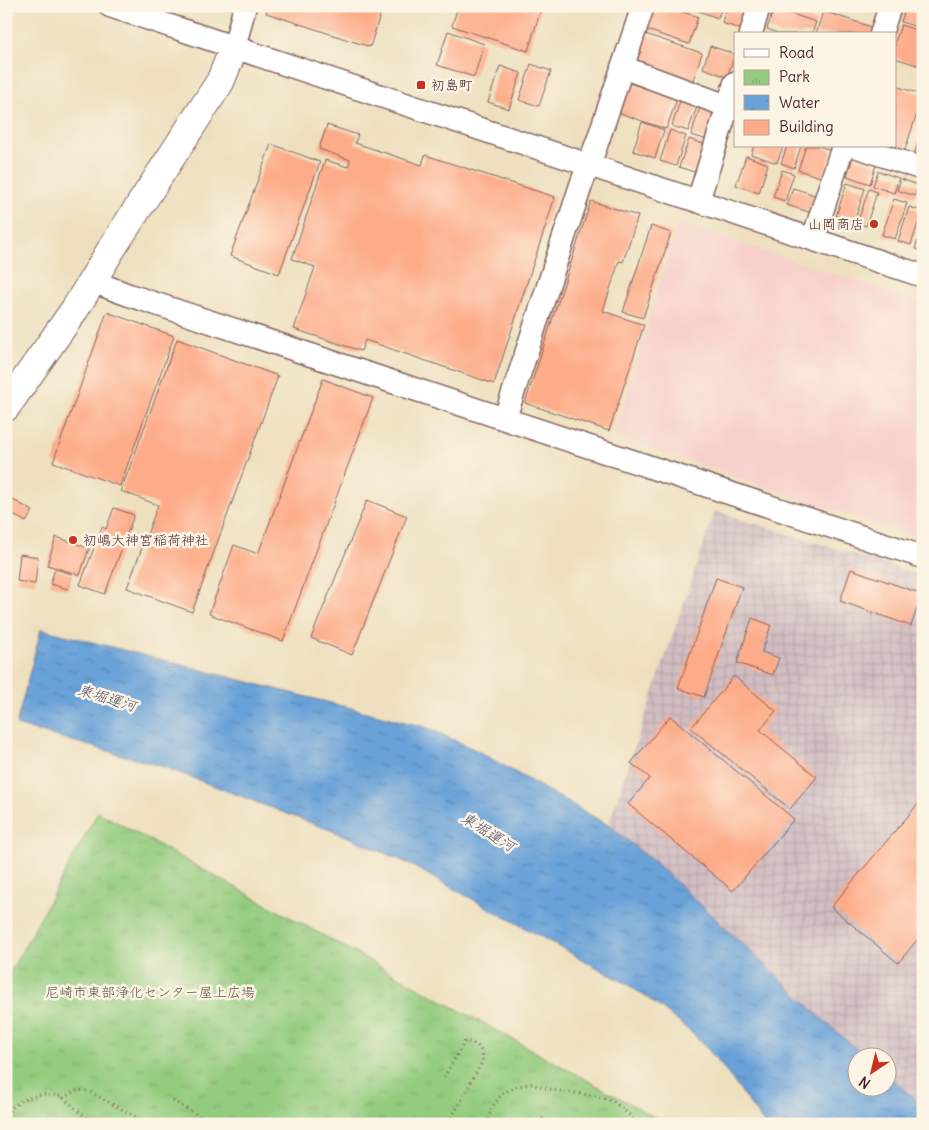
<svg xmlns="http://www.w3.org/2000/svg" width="929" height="1130" font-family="Delius,'Klee One',sans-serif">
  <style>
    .built { fill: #f7d0cb }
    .industrial { fill: url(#industrial-grid) }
    .park { fill: url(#park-tufts); stroke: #6f7655 }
    .water { fill: url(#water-ripples); stroke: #5a6082 }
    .building { fill: #fdab88 }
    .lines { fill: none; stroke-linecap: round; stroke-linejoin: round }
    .minor-casing { stroke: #83635f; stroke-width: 25 }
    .tertiary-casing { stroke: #83635f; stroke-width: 30 }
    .path { stroke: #83635f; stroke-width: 3; stroke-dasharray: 1 4; stroke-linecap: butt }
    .minor { stroke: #fff; stroke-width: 22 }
    .tertiary { stroke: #fff; stroke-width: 28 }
    .poi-dot { fill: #c8321e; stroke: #fcf5e5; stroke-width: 2 }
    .labels { text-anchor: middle; stroke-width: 5; stroke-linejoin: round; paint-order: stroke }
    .poi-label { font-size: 14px; fill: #4a1f2b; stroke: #fcf5e5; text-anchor: start }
    .park-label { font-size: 14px; fill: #605344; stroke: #fcf5e5 }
    .water-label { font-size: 15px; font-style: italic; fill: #565370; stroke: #fcf5e5 }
  </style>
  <defs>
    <pattern id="industrial-grid" width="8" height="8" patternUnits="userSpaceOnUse" patternTransform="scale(1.25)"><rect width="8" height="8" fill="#d2bec2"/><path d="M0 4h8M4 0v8" fill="none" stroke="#b6a3a7"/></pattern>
    <pattern id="park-tufts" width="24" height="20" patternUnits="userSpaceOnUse" patternTransform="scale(1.25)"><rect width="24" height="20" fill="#94cc7f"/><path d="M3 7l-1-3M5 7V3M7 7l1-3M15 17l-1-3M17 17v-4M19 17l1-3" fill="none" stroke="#81af6e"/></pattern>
    <pattern id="water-ripples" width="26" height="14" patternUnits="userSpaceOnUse" patternTransform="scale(1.25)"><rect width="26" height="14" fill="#69a2d8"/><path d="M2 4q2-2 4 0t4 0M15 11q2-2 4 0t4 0" fill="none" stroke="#5883af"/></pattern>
  </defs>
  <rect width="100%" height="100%" fill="#fcf5e5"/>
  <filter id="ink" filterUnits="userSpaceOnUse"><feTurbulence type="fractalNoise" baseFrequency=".02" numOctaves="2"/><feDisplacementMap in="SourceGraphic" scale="10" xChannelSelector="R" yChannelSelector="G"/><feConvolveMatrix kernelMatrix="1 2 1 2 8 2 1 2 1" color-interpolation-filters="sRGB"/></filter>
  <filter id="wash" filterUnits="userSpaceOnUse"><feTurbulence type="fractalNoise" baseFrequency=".0096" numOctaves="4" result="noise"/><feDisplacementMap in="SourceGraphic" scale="20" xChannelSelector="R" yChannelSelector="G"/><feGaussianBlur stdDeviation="1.12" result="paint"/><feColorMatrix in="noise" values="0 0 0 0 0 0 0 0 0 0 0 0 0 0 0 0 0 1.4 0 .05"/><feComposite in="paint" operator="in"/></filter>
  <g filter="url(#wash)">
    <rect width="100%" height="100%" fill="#eee0bf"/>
    <!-- built -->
    <path class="built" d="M677 223 923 303V540L615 436Z"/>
    <!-- industrial -->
    <path class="industrial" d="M715 511 923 576V1106L887 1075 886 1058 866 1057 833 1029 659 866 608 825Z"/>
    <!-- park -->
    <path class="park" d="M98 812 667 1124H6V980Z"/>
    <!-- water -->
    <path class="water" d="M41 629 425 727 476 750 608 825 659 866 833 1029 866 1057 856 1058V1088H886L887 1075 923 1106V1124H764C742 1094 722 1062 695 1036 674 1017 651 1000 627 984L405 862 348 837 164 767 16 725Z"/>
    <g id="blocks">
      <!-- building -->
      <g class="building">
        <path d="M268 6H383L370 47 266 13Z"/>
        <path d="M458 6H542L528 51 452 26Z"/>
        <path d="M655 6H665L698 17 689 44 647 30Z"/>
        <path d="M684 6H722L718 18Z"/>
        <path d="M727 6H737L750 10 743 30 722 23Z"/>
        <path d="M906 6H923V29L901 22Z"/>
        <path d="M774 8 816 22 812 34H780L767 29Z"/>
        <path d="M823 11 875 28 873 34H816Z"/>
        <path d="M901 25 923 32V67L895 58V42Z"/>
        <path d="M448 31 484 44 474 77 437 65Z"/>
        <path d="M645 34 702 53 691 86 634 67Z"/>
        <path d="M710 46 735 54 727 77 703 68Z"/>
        <path d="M531 64 551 71 539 106 519 100Z"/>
        <path d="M500 66 521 73 509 109 488 102Z"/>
        <path d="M629 83 677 99 666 129 619 113Z"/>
        <path d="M895 86 923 95 903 156 874 146H895Z"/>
        <path d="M681 98 698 104 688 131 672 126Z"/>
        <path d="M700 107 717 113 708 140 691 135Z"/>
        <path d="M642 122 664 130 655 158 633 151Z"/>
        <path d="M327 125 358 135 355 143 422 165 425 155 555 197 494 384 365 340 361 351 294 329 315 267 292 259 325 160 348 167 350 160 319 149Z"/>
        <path d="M670 130 686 136 676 166 660 161Z"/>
        <path d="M922 131H923V161L913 158Z"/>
        <path d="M689 139 706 145 697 173 679 167Z"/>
        <path d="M271 144 320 162 279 274 230 256Z"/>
        <path d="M754 146H783L777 163 751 154Z"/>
        <path d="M787 146H801L794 168 781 163Z"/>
        <path d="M806 146H819L832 151 823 178 798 170Z"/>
        <path d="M746 156 768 164 759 193 736 185Z"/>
        <path d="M853 157 876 165 870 184 847 176Z"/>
        <path d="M782 170 794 174 785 201 773 197Z"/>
        <path d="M878 171 899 178 894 193 873 186Z"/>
        <path d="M901 179 918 185 915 196 897 190Z"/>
        <path d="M847 183 865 189 854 222 836 216Z"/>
        <path d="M793 188 818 196 812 213 787 205Z"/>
        <path d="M869 189 877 192 866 226 857 223Z"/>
        <path d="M894 199 907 203 895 239 882 235Z"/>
        <path d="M591 201 638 216 623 262 619 261 603 311 644 325 609 431 525 403Z"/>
        <path d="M909 207 922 211 911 245 898 241Z"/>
        <path d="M651 226 671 233 643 318 623 312Z"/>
        <path d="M922 227H923V251L915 249Z"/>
        <path d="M107 312 174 336 120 486 53 462Z"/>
        <path d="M177 339 278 376 192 612 127 588 158 505 121 491Z"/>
        <path d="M323 379 373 398 283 641 209 614 234 545 258 554Z"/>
        <path d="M6 496 33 511 26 522 6 511Z"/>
        <path d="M367 500 407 516 352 655 311 638Z"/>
        <path d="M114 508 134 515 105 594 80 585 102 527 106 529Z"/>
        <path d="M56 537 89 548 80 575 47 565Z"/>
        <path d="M20 554 38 557 35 584 17 581Z"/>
        <path d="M55 569 72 574 68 589 50 584Z"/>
        <path d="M851 569 922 594 911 626 840 601Z"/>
        <path d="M716 578 742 587 704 697 678 688Z"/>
        <path d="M752 618 771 625 762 652 779 658 773 675 737 663Z"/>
        <path d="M734 676 776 711 760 730 817 777 790 809 691 728Z"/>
        <path d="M670 716 794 819 733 891 628 804 650 778 631 763Z"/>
        <path d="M923 798V933L898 963 831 907Z"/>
      </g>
    </g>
  </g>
  <g filter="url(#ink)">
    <use href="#blocks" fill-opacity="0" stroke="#83635f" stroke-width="1"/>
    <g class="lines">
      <defs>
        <g id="minor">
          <path d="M110 6 923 276"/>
          <path d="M751 34 759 6"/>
          <path d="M881 34 890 6"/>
          <path d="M234 48 245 6"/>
          <path d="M622 67 735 109"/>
          <path d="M855 146 923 169"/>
          <path d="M698 201 735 83"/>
          <path d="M813 239 843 146"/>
          <path d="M91 281 129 295 923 557"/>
          <path d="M505 418 581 185 597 143 643 6"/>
        </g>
        <path id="tertiary" d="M6 407 75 309 112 248 220 82 234 48"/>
      </defs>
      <!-- minor casing -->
      <use href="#minor" class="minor-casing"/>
      <!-- tertiary casing -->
      <use href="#tertiary" class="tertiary-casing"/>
      <!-- path -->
      <g class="path">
        <path d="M444 1077 465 1041C477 1043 485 1050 482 1062L448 1124"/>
        <path d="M63 1098 77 1090 88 1091 149 1124"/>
        <path d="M173 1101 203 1118 200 1124"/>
        <path d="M6 1115 11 1108 22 1100 42 1094 61 1096 94 1124"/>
        <path d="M203 1118 214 1124"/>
        <path d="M487 1124 492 1107 502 1094 517 1086 531 1084 553 1090 596 1096 613 1101 631 1116 635 1124"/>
        <path d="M540 1124 543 1119 552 1124"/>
        <path d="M619 1124 621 1120"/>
      </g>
      <!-- minor -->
      <use href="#minor" class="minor"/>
      <!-- tertiary -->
      <use href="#tertiary" class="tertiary"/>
    </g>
  </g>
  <!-- markers -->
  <g class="poi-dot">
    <rect x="416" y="80" width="10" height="10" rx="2.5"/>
    <circle cx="874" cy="224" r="5"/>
    <circle cx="73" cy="540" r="5"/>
  </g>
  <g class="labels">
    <!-- poi labels -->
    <g class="poi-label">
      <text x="431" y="90">初島町</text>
      <text x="864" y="229" text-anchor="end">山岡商店</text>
      <text x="83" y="545">初嶋大神宮稲荷神社</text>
    </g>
    <!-- park labels -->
    <g class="park-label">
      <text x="150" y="997">尼崎市東部浄化センター屋上広場</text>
    </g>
    <!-- water labels -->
    <g class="water-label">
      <text transform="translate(107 698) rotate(17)" y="5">東堀運河</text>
      <text transform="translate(488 832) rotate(32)" y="5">東堀運河</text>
    </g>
  </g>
  <!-- margin -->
  <rect width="929" height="1130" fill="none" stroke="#fcf5e5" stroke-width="25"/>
  <!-- legend -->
  <rect x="734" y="32" width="162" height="115" fill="#fcf5e5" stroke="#b59f9b"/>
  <rect x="744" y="49" width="25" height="8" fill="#ffffff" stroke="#b59f9b"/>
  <text x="779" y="58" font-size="15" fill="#4a1f2b">Road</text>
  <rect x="744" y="70" width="25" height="15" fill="url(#park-tufts)" stroke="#b59f9b"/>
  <text x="779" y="82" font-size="15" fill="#4a1f2b">Park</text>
  <rect x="744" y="95" width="25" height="15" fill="url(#water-ripples)" stroke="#b59f9b"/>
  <text x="779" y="108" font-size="15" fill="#4a1f2b">Water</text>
  <rect x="744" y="120" width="25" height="15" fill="#fdab88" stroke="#b59f9b"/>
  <text x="779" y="132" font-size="15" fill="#4a1f2b">Building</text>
  <!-- north arrow -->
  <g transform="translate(872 1072) rotate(215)"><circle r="24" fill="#fcf5e5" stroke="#b59f9b"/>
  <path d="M0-4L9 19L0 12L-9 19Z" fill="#c8321e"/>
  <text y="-8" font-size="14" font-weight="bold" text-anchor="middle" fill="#4a1f2b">N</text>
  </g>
</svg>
